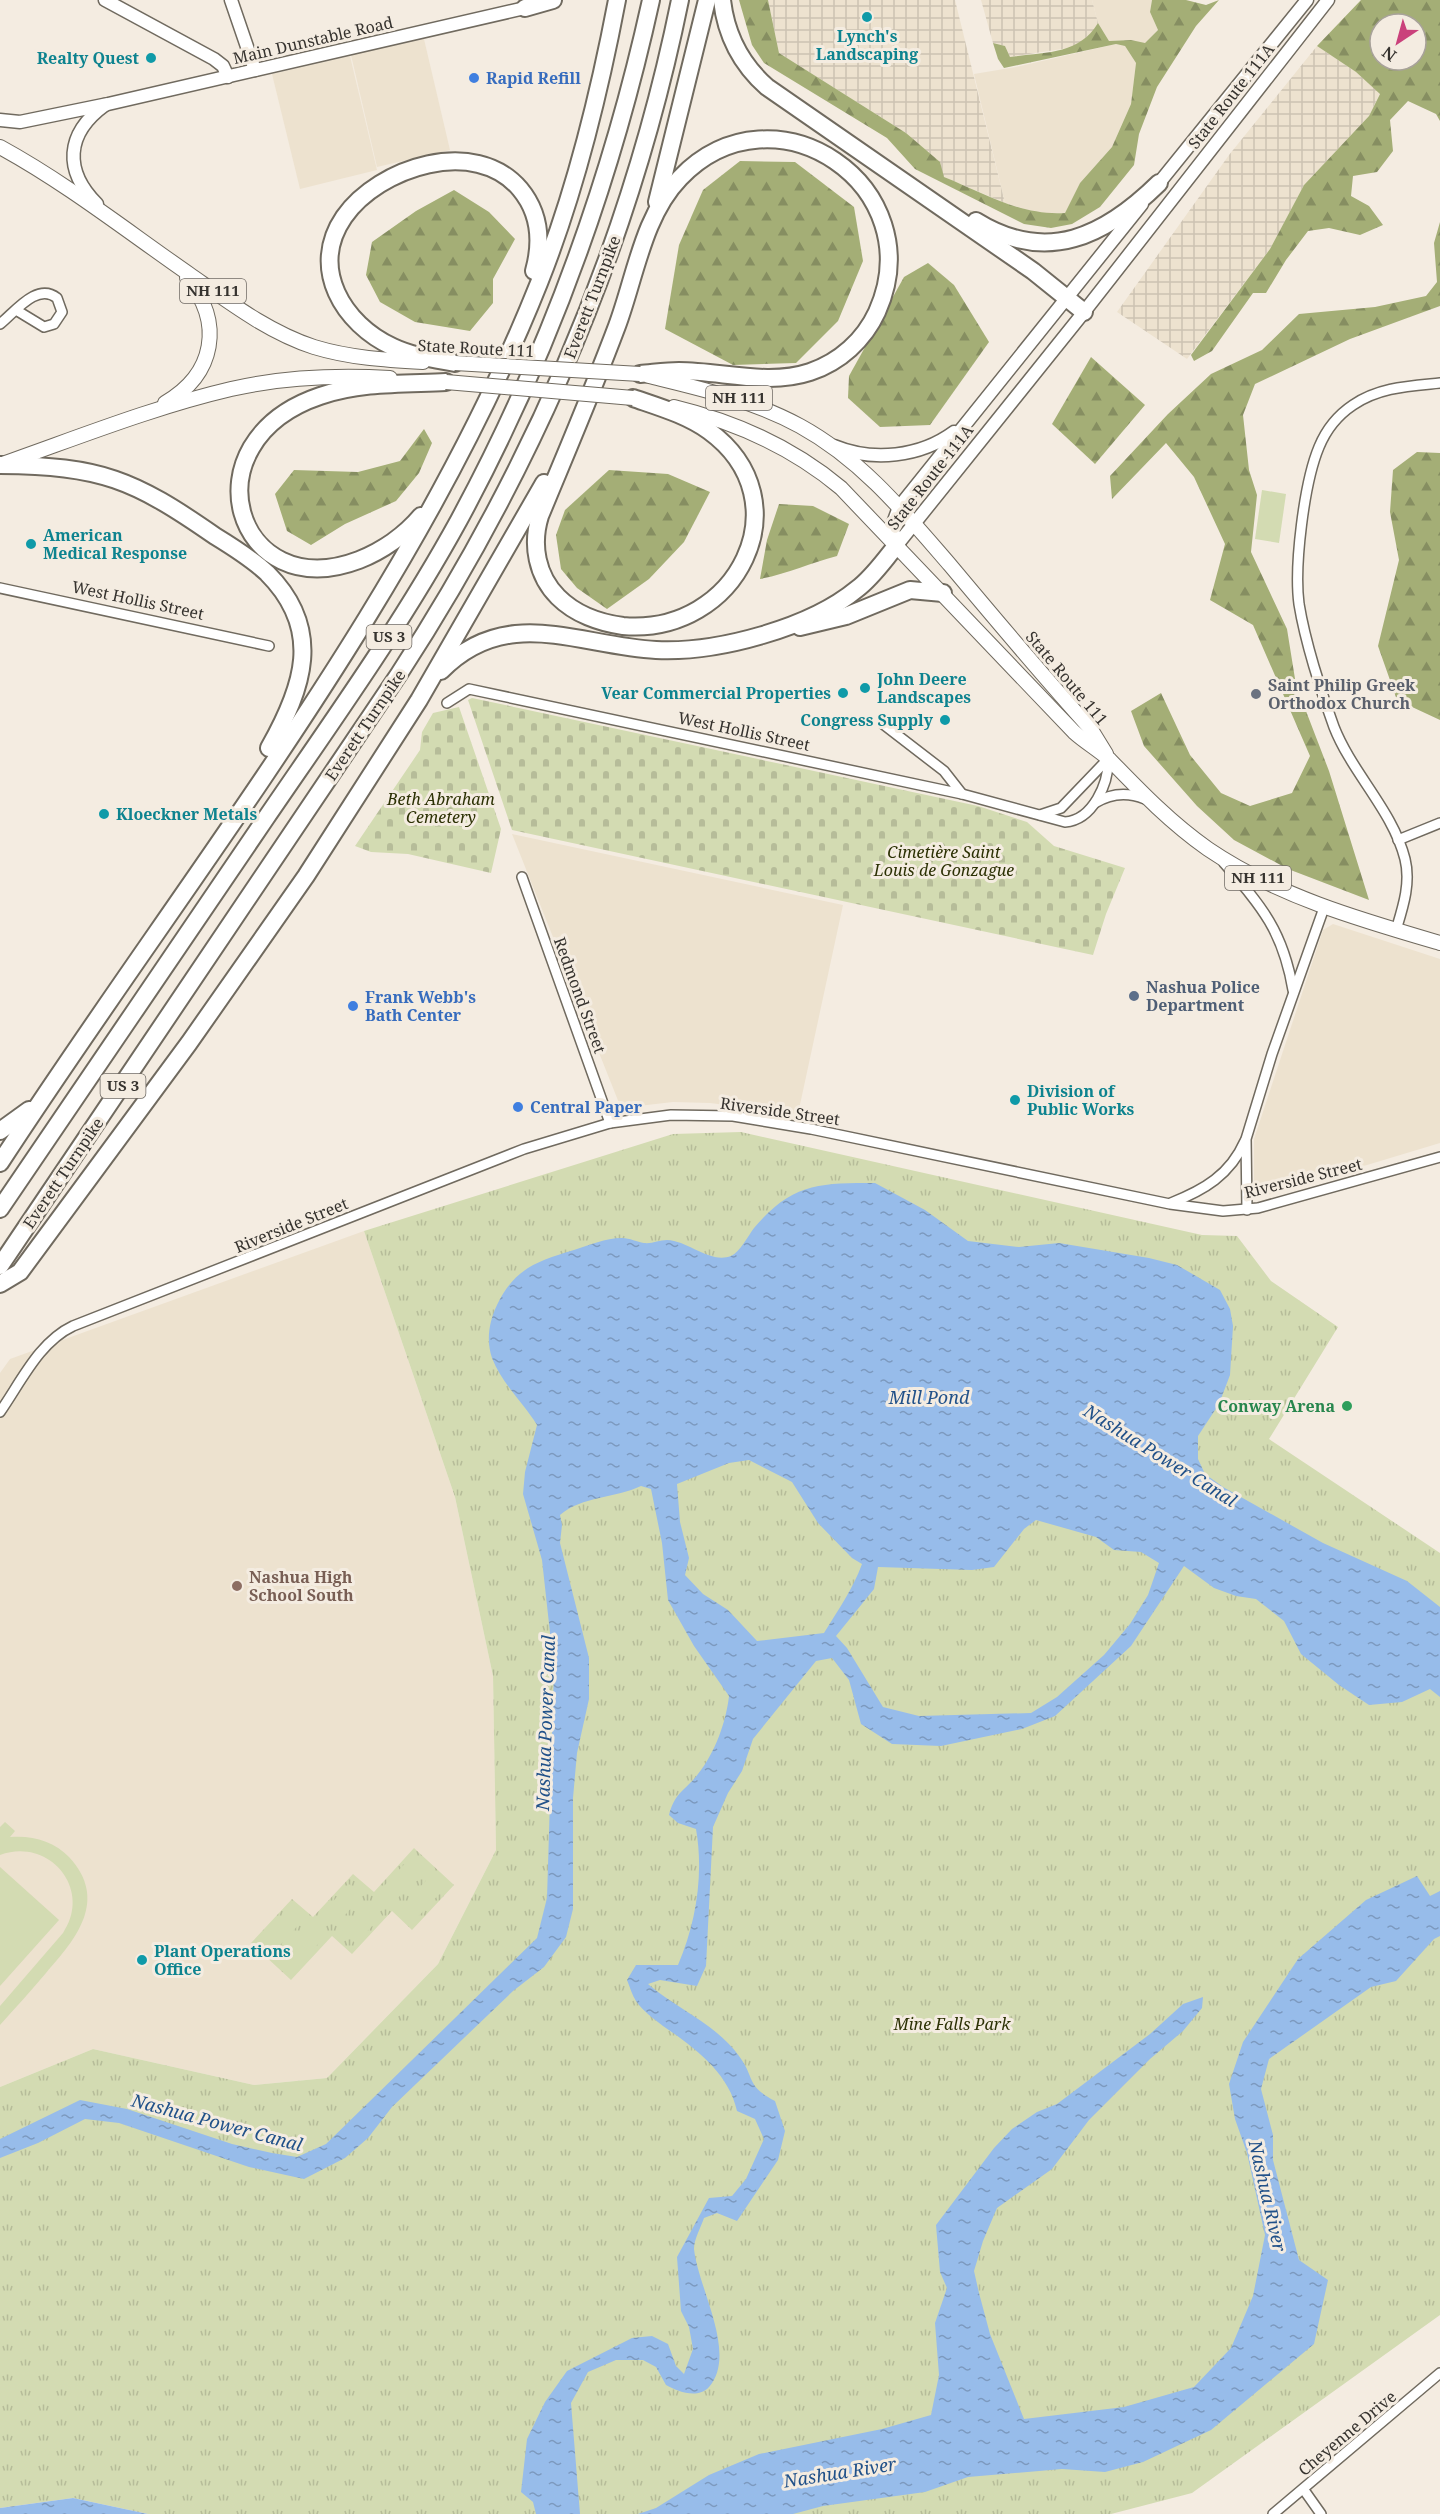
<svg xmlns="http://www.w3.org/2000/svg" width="1440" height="2514" font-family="'Noto Serif',serif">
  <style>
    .built { fill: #ede2cf }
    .industrial { fill: url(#industrial-grid) }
    .forest { fill: url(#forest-firs); fill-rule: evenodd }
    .cemetery { fill: url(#cemetery-stones) }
    .park { fill: url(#park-tufts) }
    .garden { fill: #d3dbb2 }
    .water { fill: url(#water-ripples); fill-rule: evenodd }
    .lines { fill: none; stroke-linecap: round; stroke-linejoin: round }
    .street-casing { stroke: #706a5f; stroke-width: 12 }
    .secondary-casing { stroke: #706a5f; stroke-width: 15 }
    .primary-casing { stroke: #706a5f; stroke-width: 16 }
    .highway-casing { stroke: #706a5f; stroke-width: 20 }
    .street { stroke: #fff; stroke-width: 9 }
    .secondary { stroke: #fff; stroke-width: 12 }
    .primary { stroke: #fff; stroke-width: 14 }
    .highway { stroke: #fff; stroke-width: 16 }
    .primary-bridge-casing { stroke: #706a5f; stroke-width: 16; stroke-linecap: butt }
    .primary-bridge { stroke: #fff; stroke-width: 14 }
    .culture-dot { fill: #0f9aa8; stroke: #f4ece1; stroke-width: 2 }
    .shop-dot { fill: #3f7fe0; stroke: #f4ece1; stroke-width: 2 }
    .worship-dot { fill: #6b7280; stroke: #f4ece1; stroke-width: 2 }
    .service-dot { fill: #5c6f8a; stroke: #f4ece1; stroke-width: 2 }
    .leisure-dot { fill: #2e9e5b; stroke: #f4ece1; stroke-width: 2 }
    .education-dot { fill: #8d6e63; stroke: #f4ece1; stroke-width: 2 }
    .labels { text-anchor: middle; stroke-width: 6; stroke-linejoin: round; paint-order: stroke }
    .shield { fill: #f4ece1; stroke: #6f6a64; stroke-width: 1.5 }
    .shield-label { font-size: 15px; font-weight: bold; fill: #36332f }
    .culture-label { font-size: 16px; font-weight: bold; fill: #0d838f; stroke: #f4ece1; text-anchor: start }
    .street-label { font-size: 16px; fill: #36332f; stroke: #f4ece1 }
    .shop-label { font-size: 16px; font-weight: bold; fill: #366cbe; stroke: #f4ece1; text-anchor: start }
    .worship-label { font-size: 16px; font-weight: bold; fill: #5b616d; stroke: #f4ece1; text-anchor: start }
    .park-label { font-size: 16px; font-style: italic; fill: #2c3104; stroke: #f4ece1 }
    .service-label { font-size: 16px; font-weight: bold; fill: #4e5e75; stroke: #f4ece1; text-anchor: start }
    .leisure-label { font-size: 16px; font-weight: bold; fill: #27864d; stroke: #f4ece1; text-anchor: end }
    .education-label { font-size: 16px; font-weight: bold; fill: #785e54; stroke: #f4ece1; text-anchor: start }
    .water-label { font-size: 18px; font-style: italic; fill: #215189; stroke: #f4ece1 }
  </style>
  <defs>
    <pattern id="industrial-grid" width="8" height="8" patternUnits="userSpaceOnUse" patternTransform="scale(1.5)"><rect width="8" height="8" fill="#ede2cf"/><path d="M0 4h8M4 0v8" fill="none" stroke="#ccc2b2"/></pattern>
    <pattern id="forest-firs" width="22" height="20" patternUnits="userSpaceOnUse" patternTransform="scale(1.5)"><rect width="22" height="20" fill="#a4ae76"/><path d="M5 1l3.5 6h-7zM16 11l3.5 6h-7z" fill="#868e61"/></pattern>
    <pattern id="cemetery-stones" width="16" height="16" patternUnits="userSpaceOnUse" patternTransform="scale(1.5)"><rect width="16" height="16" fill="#d3dbb2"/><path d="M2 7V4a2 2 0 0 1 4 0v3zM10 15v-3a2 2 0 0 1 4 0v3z" fill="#b6bc99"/></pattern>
    <pattern id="park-tufts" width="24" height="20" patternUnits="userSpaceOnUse" patternTransform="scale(1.5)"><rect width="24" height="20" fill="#d3dbb2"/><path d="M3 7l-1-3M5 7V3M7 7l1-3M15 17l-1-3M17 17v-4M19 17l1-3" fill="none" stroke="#b6bc99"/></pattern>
    <pattern id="water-ripples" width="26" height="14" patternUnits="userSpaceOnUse" patternTransform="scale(1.5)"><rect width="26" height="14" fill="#97bcea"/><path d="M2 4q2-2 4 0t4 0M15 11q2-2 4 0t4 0" fill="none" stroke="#7c99be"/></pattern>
  </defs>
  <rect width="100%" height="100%" fill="#f4ece1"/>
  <!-- built -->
  <g class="built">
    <path d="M1092 0H1152L1150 12 1158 30 1145 44 1131 40 1109 41 1098 23Z"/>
    <path d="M424 39 450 150 377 167 351 55Z"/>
    <path d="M1116 44 1125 46 1136 63 1131 104 1112 147 1080 183 1065 213 1041 214 1005 203 974 74 1016 67Z"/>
    <path d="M350 56 377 170 300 189 272 74Z"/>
    <path d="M512 834 843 905 798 1114 710 1103 673 1102 621 1108Z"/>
    <path d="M1333 924 1440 959V1143L1264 1196 1259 1195 1254 1185V1139L1323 930Z"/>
    <path d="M364 1231 455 1497 493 1676 496 1850 438 1964 327 2078 254 2085 93 2049 0 2087V1373L10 1359Z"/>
  </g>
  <!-- industrial -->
  <g class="industrial">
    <path d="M768 0H955L1005 203 944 177 906 133 779 53Z"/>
    <path d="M981 0H1092L1098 23 1089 38 1075 47 1010 57 1005 46 993 43Z"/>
    <path d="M1317 46 1356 72 1380 93 1369 116 1304 185 1270 249 1187 359 1117 312 1229 155Z"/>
  </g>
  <!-- forest -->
  <g class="forest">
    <path d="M739 0H768L779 53 906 133 940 162 944 177C984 193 1021 216 1065 213L1080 183 1112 147 1131 104 1136 63 1125 46 1116 44 1004 68 998 59 993 43 1005 46 1010 57C1044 52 1079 55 1098 23L1109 41 1131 40 1145 43 1158 30 1150 12 1152 0H1186L1206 5 1219 0 1196 26 1157 87 1139 134 1134 165 1100 207 1072 224 1051 228 1024 224 915 169 887 138 764 63 752 45Z"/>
    <path d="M1361 0H1440V121L1436 114 1408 101 1390 120 1393 151 1377 172 1353 176 1351 196 1369 206 1383 225 1360 235 1329 228 1308 231 1286 260 1266 293H1253L1212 351 1194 361 1191 355 1270 249 1304 185 1369 116 1380 94 1356 72 1317 46ZM1380 24H1416V60H1380Z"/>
    <path d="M740 161 795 162 854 207 863 261 838 321 796 363 733 365 665 329 679 245 703 190Z"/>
    <path d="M454 190 489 212 515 239 493 279V303L470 331 415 322 380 302 366 275 372 242 416 211Z"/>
    <path d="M1440 222V306L1350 339 1255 384 1243 415 1249 470 1257 495 1251 552 1287 629 1296 685 1329 771 1369 900 1288 869 1234 840 1197 806 1144 746 1131 711 1161 693 1190 755 1221 793 1250 806 1292 793 1310 756 1253 625 1210 600 1225 544 1194 477 1166 443 1112 499 1110 476 1168 414 1211 374 1262 350 1299 314 1375 307 1426 296 1437 282 1434 243Z"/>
    <path d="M928 263 954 285 989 342 930 425 880 427 848 398 849 376 904 277Z"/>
    <path d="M1091 357 1145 405 1095 464 1052 424Z"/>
    <path d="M424 429 432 443 419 473 396 501 345 524 311 545 287 531 275 494 294 470 358 472 400 461Z"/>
    <path d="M1417 452 1440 453V720L1397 700 1378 646 1399 560 1390 512 1393 470Z"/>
    <path d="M609 470 668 474 710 492 684 542 649 579 607 609 577 588 561 569 556 535 565 510Z"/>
    <path d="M779 504 813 506 849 524 837 556C810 563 787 574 760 579L767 540Z"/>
  </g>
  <!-- cemetery -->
  <g class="cemetery">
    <path d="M472 698 978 806 1027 822 1054 846 1125 868 1106 914 1093 955 512 830 468 700Z"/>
    <path d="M459 707 501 829 491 873 408 854 371 852 355 846 420 750 422 732 433 713Z"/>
  </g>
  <!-- park -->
  <g class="park">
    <path d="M741 1132 1202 1235 1237 1236 1271 1281 1338 1327 1269 1439 1440 1553V2315L1192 2493 1111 2514H148L73 2498 0 2508V2087L93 2049 254 2085 327 2078 438 1964 496 1850 493 1676 455 1497 364 1231 673 1134Z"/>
    <path d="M414 1848 454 1885 412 1930 392 1911 352 1954 332 1936 291 1980 251 1943 292 1899 313 1917 353 1874 374 1892Z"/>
  </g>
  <!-- garden -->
  <g class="garden">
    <path d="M1262 490 1286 494 1279 543 1255 539Z"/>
    <path d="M5 1822 15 1831 10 1837C32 1835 54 1841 69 1857 109 1900 76 1939 46 1973 31 1991 15 2008 0 2025V2006L63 1933C93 1889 49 1837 0 1855V1827Z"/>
    <path d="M410 1858 423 1871 397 1899 383 1887Z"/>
    <path d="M0 1867 59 1920 0 1986Z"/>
    <path d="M429 1877 443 1890 416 1919 403 1906Z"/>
    <path d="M349 1884 362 1896 336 1925 322 1913Z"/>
    <path d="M369 1903 382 1915 356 1944 342 1931Z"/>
    <path d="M288 1909 301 1922 275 1951 261 1938Z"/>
    <path d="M308 1928 321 1941 295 1969 281 1957Z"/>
  </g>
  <!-- water -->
  <g class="water">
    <path d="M875 1183 925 1210 968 1241 1019 1247 1059 1243 1149 1258 1177 1265 1220 1290 1230 1309 1233 1326 1230 1375 1219 1404 1198 1436V1459L1205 1474 1223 1487 1323 1543 1407 1581 1440 1607V1697L1430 1689 1402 1702 1369 1705 1339 1685 1301 1654 1284 1621 1256 1599 1236 1596 1214 1588 1184 1566 1131 1646 1055 1716 1022 1729 941 1746 892 1744 861 1724 849 1680 832 1658 816 1661 753 1739 742 1771 728 1793 713 1827 706 1966 697 1986 660 1980 648 1984C677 2009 716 2024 739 2056 756 2079 745 2085 775 2101L785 2131 778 2160 737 2221 717 2213 704 2218C701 2227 694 2239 694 2249 698 2288 738 2354 709 2387 698 2399 678 2392 666 2385L656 2367 643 2360H616L588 2372 571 2403 580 2514H536L533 2502 521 2492 527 2439 545 2402 567 2371 632 2338 652 2336 668 2344 676 2366 684 2374 693 2349 689 2327 681 2311 677 2257 709 2198 732 2196 746 2179 764 2139 755 2119 737 2111C729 2073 694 2047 663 2026 654 2019 643 2011 636 2001 632 1995 630 1987 627 1980L636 1965H678C696 1923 704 1874 696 1829L678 1823 669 1815C675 1792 685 1791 698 1774 715 1753 726 1722 729 1696L694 1646 668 1600 662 1543 651 1489 641 1486C616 1498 582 1496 560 1515L562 1525 560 1543 589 1658V1699L577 1753 573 1798V1909L566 1937 544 1967 513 1991 392 2107 368 2138 345 2158 304 2179 249 2167 119 2123 85 2119 38 2143 0 2158V2139L80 2100 127 2109 232 2144 272 2153 297 2157 326 2144 537 1938 547 1898 554 1669 542 1560 523 1494 525 1472 537 1425C523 1402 502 1384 492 1358 486 1340 489 1322 497 1305 514 1269 537 1261 574 1250 590 1245 605 1238 622 1238 630 1238 637 1242 644 1243 652 1244 659 1240 667 1240 689 1241 710 1264 731 1256 740 1252 748 1236 754 1228 792 1183 819 1183 875 1183ZM749 1460 792 1482 818 1523 852 1558 862 1564C853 1589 838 1610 824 1633L757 1641 728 1610 703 1594 685 1575 689 1558 680 1522 677 1484 729 1463ZM1036 1520 1096 1537 1114 1550 1141 1552 1159 1563 1148 1595 1130 1624 1104 1655 1057 1697 1031 1713 919 1716 883 1707 847 1648 836 1636 874 1589 878 1567 972 1570 994 1567 1024 1529Z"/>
    <path d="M1417 1876 1430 1896 1440 1891V1936L1434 1939 1396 1981 1371 1987 1269 2059 1261 2089 1273 2135V2160L1299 2260 1328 2280 1314 2344 1211 2430 1143 2462 1105 2472 1062 2469 968 2477 925 2492 823 2506 793 2514H638L656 2508 709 2475 759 2454 882 2429 931 2415 939 2375 935 2323 947 2288 940 2272 936 2225 994 2148 1012 2129 1037 2112 1057 2104 1150 2034 1183 2004 1203 1997 1202 2008 1183 2031 1150 2059 1089 2120 1052 2169 997 2208 983 2241 974 2271 979 2293 990 2334 1024 2419 1124 2407 1194 2387 1231 2348 1253 2296 1265 2235 1247 2153 1235 2119 1229 2084 1243 2042 1298 1959 1366 1900Z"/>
    <path d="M73 2498 148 2514H0V2508Z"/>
  </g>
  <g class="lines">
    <defs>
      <g id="street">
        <path d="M0 324C15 312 37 282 57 298L62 312 54 324 44 327 16 310"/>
        <path d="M0 588 269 646"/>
        <path d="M447 703 469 689 962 794 1065 822C1093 820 1109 783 1108 759"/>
        <path d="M883 724 944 771 962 794"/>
        <path d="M1095 803C1111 793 1128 792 1145 799"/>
        <path d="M1040 815 1061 808 1108 759"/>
        <path d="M1398 840 1440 823"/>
        <path d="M1224 863C1262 907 1283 931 1293 990"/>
        <path d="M522 877 610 1123"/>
        <path d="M1396 930C1403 907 1411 883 1405 859 1393 811 1352 773 1334 727 1321 692 1305 641 1299 604 1294 566 1304 483 1319 447 1326 430 1338 415 1353 405 1379 387 1410 386 1440 383"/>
        <path d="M1171 1203C1204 1190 1230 1175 1245 1141"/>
        <path d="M1247 1210 1246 1139 1272 1054 1325 905"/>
        <path d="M0 1412C21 1382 39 1342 73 1326L524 1149 610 1123 671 1115 733 1116 811 1129 1170 1204 1223 1211 1258 1208 1440 1157"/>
        <path d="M1304 2490 1321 2514"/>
        <path d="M1273 2514 1440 2373"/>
      </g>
      <g id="secondary">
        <path d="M105 0 214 59 223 66 228 77"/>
        <path d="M231 0 255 70"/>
        <path d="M0 120 20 122 108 104 525 8"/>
        <path d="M1155 188 1307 0"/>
        <path d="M97 204C64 171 65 134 105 105"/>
        <path d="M1142 204 899 507 892 526 897 545 1084 312 1328 0"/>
        <path d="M834 446C873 462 920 457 954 432"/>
      </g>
      <g id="primary">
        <path d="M0 147C66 183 127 231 189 274 229 302 268 332 314 347 350 358 386 360 423 362"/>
        <path d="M649 376C702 389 752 400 800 426 862 460 905 513 950 565 996 620 1042 675 1090 728L1106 754"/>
        <path d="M165 403C215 374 224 323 187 278"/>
        <path d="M674 407C736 422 792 447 841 488L1074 732C1085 742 1099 750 1110 760 1141 792 1171 823 1208 849 1277 896 1361 920 1440 943"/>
        <path d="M5 463C79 437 154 407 231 389 283 377 336 375 390 378"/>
      </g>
      <g id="highway">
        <path d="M722 0C726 35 741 64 767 87L1033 271 1084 312"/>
        <path d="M525 8 553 0"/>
        <path d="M657 202 707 0"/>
        <path d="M976 221C1047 265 1105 236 1159 183"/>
        <path d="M455 363C434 359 412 356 393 347 343 324 309 268 344 217 379 167 475 136 520 189 540 213 542 242 534 271"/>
        <path d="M633 398C659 407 687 415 709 431 805 501 737 636 623 626 600 623 575 614 558 597 537 576 531 545 540 516 566 453 593 390 617 326 635 278 643 216 680 178 775 79 933 187 877 312 864 340 840 362 810 372 768 386 722 371 679 371 666 371 653 373 640 374"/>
        <path d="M0 465C101 466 133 479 215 536 233 547 252 559 267 573 324 630 303 688 269 748"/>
        <path d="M421 516C405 535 382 551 359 560 236 607 184 442 320 396 360 382 405 384 446 382"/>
        <path d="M800 627 846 616 910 590 943 593"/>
        <path d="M441 671C507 604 578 646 656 650 717 653 810 628 857 589 873 577 884 560 897 545"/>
        <path d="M0 1131 29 1110"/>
        <path d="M0 1163C186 877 412 602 539 283 575 193 599 95 617 0"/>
        <path d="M0 1209C89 1079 177 948 266 818 333 720 402 624 459 520 547 357 611 182 651 0"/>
        <path d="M0 1266 399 674C533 468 631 241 680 0"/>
        <path d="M0 1284 20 1272 189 1043 306 876 419 700 544 483"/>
      </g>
    </defs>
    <!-- street casing -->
    <use href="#street" class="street-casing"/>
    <!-- secondary casing -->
    <use href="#secondary" class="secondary-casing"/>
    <!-- primary casing -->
    <use href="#primary" class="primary-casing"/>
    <!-- highway casing -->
    <use href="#highway" class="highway-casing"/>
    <!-- street -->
    <use href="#street" class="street"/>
    <!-- secondary -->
    <use href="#secondary" class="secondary"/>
    <!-- primary -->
    <use href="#primary" class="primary"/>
    <!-- highway -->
    <use href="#highway" class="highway"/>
    <defs>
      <g id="primary-bridge">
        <path d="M455 363 640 374"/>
        <path d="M446 382 633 398"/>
      </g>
    </defs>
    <!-- primary-bridge casing -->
    <use href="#primary-bridge" class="primary-bridge-casing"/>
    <!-- primary-bridge -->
    <use href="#primary-bridge" class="primary-bridge"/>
  </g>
  <!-- markers -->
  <g class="culture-dot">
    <circle cx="867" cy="17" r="6"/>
    <circle cx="151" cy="58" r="6"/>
    <circle cx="31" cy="544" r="6"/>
    <circle cx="865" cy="688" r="6"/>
    <circle cx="843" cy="693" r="6"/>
    <circle cx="945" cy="720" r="6"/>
    <circle cx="104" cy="814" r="6"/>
    <circle cx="1015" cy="1100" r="6"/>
    <circle cx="142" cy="1960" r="6"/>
  </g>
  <g class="shop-dot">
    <circle cx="474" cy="78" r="6"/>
    <circle cx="353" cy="1006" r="6"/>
    <circle cx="518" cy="1107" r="6"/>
  </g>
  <circle class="worship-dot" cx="1256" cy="694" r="6"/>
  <circle class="service-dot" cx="1134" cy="996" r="6"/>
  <circle class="leisure-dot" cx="1347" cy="1406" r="6"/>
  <circle class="education-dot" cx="237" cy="1586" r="6"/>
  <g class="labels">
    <!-- shield labels -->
    <g class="shield">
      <rect x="180" y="279" width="66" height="24" rx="4.5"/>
      <rect x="706" y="386" width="66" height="24" rx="4.5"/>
      <rect x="366.5" y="625" width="45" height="24" rx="4.5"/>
      <rect x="1225" y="866" width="66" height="24" rx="4.5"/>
      <rect x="100.5" y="1074" width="45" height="24" rx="4.5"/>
    </g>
    <g class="shield-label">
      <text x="213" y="296">NH 111</text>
      <text x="739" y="403">NH 111</text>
      <text x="389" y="642">US 3</text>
      <text x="1258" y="883">NH 111</text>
      <text x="123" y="1091">US 3</text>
    </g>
    <!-- culture labels -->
    <g class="culture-label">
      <text x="867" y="42" text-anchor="middle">Lynch's<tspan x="867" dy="18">Landscaping</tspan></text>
      <text x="139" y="64" text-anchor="end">Realty Quest</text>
      <text x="43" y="541">American<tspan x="43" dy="18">Medical Response</tspan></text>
      <text x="877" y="685">John Deere<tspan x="877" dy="18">Landscapes</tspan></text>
      <text x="831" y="699" text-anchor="end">Vear Commercial Properties</text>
      <text x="933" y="726" text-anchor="end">Congress Supply</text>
      <text x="116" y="820">Kloeckner Metals</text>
      <text x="1027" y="1097">Division of<tspan x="1027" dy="18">Public Works</tspan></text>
      <text x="154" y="1957">Plant Operations<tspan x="154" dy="18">Office</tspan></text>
    </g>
    <!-- street labels -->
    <g class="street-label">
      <text transform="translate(313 40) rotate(-13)" y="6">Main Dunstable Road</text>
      <text transform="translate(1231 96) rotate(-52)" y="6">State Route 111A</text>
      <text transform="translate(592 297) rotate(-69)" y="6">Everett Turnpike</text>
      <text transform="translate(476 348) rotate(3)" y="6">State Route 111</text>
      <text transform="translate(930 477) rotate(-52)" y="6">State Route 111A</text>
      <text transform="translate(138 600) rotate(12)" y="6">West Hollis Street</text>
      <text transform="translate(1067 678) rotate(50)" y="6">State Route 111</text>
      <text transform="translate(365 725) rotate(-56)" y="6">Everett Turnpike</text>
      <text transform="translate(744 731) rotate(12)" y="6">West Hollis Street</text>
      <text transform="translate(580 995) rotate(70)" y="6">Redmond Street</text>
      <text transform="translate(780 1111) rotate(8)" y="6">Riverside Street</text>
      <text transform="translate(63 1173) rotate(-56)" y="6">Everett Turnpike</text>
      <text transform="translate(1303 1178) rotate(-14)" y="6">Riverside Street</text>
      <text transform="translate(291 1225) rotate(-22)" y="6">Riverside Street</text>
      <text transform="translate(1347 2433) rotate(-40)" y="6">Cheyenne Drive</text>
    </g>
    <!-- shop labels -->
    <g class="shop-label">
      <text x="486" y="84">Rapid Refill</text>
      <text x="365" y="1003">Frank Webb's<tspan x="365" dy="18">Bath Center</tspan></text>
      <text x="530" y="1113">Central Paper</text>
    </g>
    <!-- worship labels -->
    <g class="worship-label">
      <text x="1268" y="691">Saint Philip Greek<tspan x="1268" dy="18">Orthodox Church</tspan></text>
    </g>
    <!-- park labels -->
    <g class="park-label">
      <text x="441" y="805">Beth Abraham<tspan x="441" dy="18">Cemetery</tspan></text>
      <text x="944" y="858">Cimetière Saint<tspan x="944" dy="18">Louis de Gonzague</tspan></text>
      <text x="952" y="2030">Mine Falls Park</text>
    </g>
    <!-- service labels -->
    <g class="service-label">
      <text x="1146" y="993">Nashua Police<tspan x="1146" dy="18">Department</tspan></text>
    </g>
    <!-- leisure labels -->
    <g class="leisure-label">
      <text x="1335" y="1412">Conway Arena</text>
    </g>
    <!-- education labels -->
    <g class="education-label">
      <text x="249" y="1583">Nashua High<tspan x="249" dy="18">School South</tspan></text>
    </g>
    <!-- water labels -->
    <g class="water-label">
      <text x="929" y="1404">Mill Pond</text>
      <text transform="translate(1160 1456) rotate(32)" y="6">Nashua Power Canal</text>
      <text transform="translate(546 1723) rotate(-88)" y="6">Nashua Power Canal</text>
      <text transform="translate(217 2123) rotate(15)" y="6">Nashua Power Canal</text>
      <text transform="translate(1267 2196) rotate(77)" y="6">Nashua River</text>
      <text transform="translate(840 2473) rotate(-9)" y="6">Nashua River</text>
    </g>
  </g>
  <!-- north arrow -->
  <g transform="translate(1398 42) rotate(216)"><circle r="28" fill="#f4ece1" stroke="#a8a29a" stroke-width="1.5"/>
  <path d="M0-4.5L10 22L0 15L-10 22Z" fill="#ca417b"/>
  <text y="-9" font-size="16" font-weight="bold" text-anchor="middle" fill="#36332f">N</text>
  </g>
</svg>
